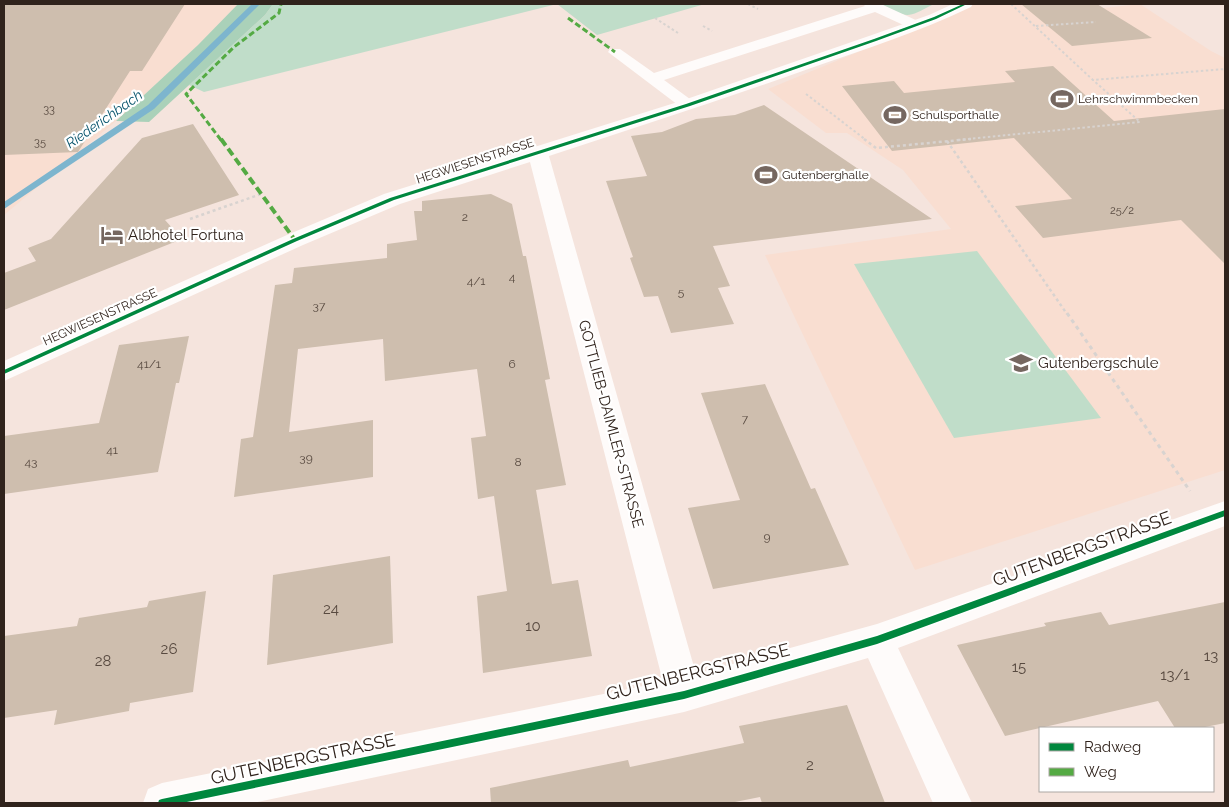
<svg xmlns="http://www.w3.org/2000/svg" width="1229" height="807" font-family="Raleway,sans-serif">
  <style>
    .built { fill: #f9ded1 }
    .green { fill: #c0ddc9 }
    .forest { fill: #aad1b9 }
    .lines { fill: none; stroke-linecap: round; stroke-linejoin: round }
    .stream { fill: #7db5ce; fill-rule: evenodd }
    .building { fill: #cebeae }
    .path-far2 { stroke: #d8d3d0; stroke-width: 2; stroke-dasharray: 2.5 2.5; stroke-linecap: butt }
    .path-far1 { stroke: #d8d3d0; stroke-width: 2.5; stroke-dasharray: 3 3; stroke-linecap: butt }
    .path { stroke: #d8d3d0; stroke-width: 3; stroke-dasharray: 4 4; stroke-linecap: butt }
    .lane { fill: #fefbfa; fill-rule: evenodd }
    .street { fill: #fefbfa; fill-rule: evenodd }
    .quiet-far1 { stroke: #54aa43; stroke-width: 3; stroke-dasharray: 6 3; stroke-linecap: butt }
    .quiet { stroke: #54aa43; stroke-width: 4; stroke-dasharray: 8 4; stroke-linecap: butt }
    .cycleway-casing { stroke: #fff; stroke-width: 3 }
    .cycleway { fill: #00873e; fill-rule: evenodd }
    .labels { text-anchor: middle; stroke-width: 4.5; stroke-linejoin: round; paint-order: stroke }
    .far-number-label { font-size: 11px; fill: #584a40 }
    .far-poi-label { font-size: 12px; fill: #30231c; stroke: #fff; text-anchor: start }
    .far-street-label { font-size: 12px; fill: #30231c; stroke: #fff }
    .number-label { font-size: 12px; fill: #584a40 }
    .far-water-label { font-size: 14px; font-style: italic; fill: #025069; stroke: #fff }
    .poi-label { font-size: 15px; fill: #30231c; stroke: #fff; text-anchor: start }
    .street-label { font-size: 15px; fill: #30231c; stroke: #fff }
    .near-number-label { font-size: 15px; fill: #584a40 }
    .near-street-label { font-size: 18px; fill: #30231c; stroke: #fff }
  </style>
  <rect width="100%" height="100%" fill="#f5e4dd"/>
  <!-- built -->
  <g class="built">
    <path d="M4 4H238L198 45 116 121 4 215Z"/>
    <path d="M975 4H1059L1075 11 1140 4 1211 51 1225 58V470L915 570 765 255 951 229 903 170 847 133H826L768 89Z"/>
  </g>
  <!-- green -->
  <g class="green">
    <path d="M273 4H705L597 35 557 4 204 92 189 85 265 15Z"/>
    <path d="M880 4H934C905 19 909 18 880 4Z"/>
    <path d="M977 251 1101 418 954 438 854 264Z"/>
  </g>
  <!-- forest -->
  <path class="forest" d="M238 4H273L265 15 149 122 116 121 198 45Z"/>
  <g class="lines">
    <!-- stream -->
    <path class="stream" d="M252 4H260L154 109 4 209V202L148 105Z"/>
  </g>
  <!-- building -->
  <g class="building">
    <path d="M4 4H185L142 71H130L78 152 4 155Z"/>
    <path d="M1021 4H1097L1152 38 1072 46Z"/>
    <path d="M1053 66 1114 121 1225 109V264L1181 220 1043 238 1015 206 1072 199 1014 138 892 151 842 86 894 81 904 93 1015 82 1005 71Z"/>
    <path d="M764 105 932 219 713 246 730 286 718 288 734 324 671 333 658 296 644 297 630 258 633 257 606 181 647 176 631 136 662 132 696 119 735 115Z"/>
    <path d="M193 124 239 195 165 220 182 239 4 310V273L36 261 28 248 51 239 142 138Z"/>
    <path d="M491 194 512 204 523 256H526L550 379 545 380 566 485 536 490 552 584 578 580 592 656 483 673 477 596 507 591 494 496 478 499 471 438 486 436 477 369 385 381 383 339 298 349 289 432 373 420V477L234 497 241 439 253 437 275 285 292 283 294 268 387 258V244L417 240 414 211H422V201Z"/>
    <path d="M189 336 179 383H176L158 472 4 494V436L99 423 119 345Z"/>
    <path d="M765 384 811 489 815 488 849 565 713 589 688 508 740 500 701 393Z"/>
    <path d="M390 556 393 643 267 665 273 575Z"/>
    <path d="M206 591 193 692 130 703 129 711 54 725 57 710 4 718V636L77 626 79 618 147 607 149 601Z"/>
    <path d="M1225 602V723L1200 728H1175L1158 701 1005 736 957 645 1046 626 1044 623 1101 612 1109 625Z"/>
    <path d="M847 705 885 803H762L760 797 730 803H491L490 788 628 760 630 767 744 743 739 726Z"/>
  </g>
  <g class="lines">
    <!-- path-far2 -->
    <g class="path-far2">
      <path d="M748 4 758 9"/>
      <path d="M1011 4 1093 80 1225 69"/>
      <path d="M655 18 678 33"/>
      <path d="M703 26 712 31"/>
      <path d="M1036 26 1096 22"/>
      <path d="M806 94 866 140"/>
      <path d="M958 140 1140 122 1093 80"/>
    </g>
    <!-- path-far1 -->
    <g class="path-far1">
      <path d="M864 139 876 148 971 139"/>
      <path d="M947 141 1067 314"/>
      <path d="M190 219 261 194"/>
    </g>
    <!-- path -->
    <path class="path" d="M1067 313 1190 491"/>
    <!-- lane -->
    <path class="lane" d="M863 4H881L920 22 922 25 920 28H910L875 12 664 80 694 102 696 105 694 108H682L608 52 610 49H620L654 73 865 6Z"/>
    <!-- street -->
    <path class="street" d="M953 4H973L971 7C919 32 865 49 811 68 724 99 637 127 549 156L696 674 877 624 1225 501V526L898 648 972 803H933L868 658 684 712 253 803H143L148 789 162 783 663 682 530 162 400 204 303 245 4 381V361L287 235 384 194 681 101 869 36 929 15Z"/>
    <!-- quiet-far1 -->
    <g class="quiet-far1">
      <path d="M568 18 615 52"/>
      <path d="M221 140 186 94 234 47 279 13 281 4"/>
    </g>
    <!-- quiet -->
    <path class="quiet" d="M221 139 295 240"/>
    <defs>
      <g id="cycleway">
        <path d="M963 4H967L936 19 876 41 690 106 394 200 297 241 4 374V370L293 239 390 198 686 104 874 39 934 17Z"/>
        <path d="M1225 510V516L877 644 684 699 182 803H158L159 800 162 799 684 691 877 636Z"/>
      </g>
    </defs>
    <!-- cycleway casing -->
    <use href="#cycleway" class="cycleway-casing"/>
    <!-- cycleway -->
    <use href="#cycleway" class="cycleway"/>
  </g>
  <!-- icons -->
  <defs>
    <symbol id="stadium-bare" viewBox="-9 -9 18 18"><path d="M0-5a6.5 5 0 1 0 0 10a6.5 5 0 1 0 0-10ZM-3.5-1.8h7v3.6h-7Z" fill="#756760" stroke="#fff" stroke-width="2.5" paint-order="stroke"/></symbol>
    <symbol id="hotel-bare" viewBox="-9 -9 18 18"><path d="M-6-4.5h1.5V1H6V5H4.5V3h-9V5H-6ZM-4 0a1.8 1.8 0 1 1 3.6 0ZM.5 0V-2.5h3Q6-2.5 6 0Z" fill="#756760" stroke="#fff" stroke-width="2.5" paint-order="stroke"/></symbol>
    <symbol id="school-bare" viewBox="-9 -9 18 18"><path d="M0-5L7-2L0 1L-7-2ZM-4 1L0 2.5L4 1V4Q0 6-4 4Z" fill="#756760" stroke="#fff" stroke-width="2.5" paint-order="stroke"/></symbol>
  </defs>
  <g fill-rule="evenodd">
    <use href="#stadium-bare" x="1046" y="83" width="32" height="32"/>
    <use href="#stadium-bare" x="879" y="99" width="32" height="32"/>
    <use href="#stadium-bare" x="750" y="159" width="32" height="32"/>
    <use href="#hotel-bare" x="96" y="219" width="32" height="32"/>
    <use href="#school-bare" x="1005" y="347" width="32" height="32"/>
  </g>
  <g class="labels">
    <!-- far-number labels -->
    <g class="far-number-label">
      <text x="49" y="113">33</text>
      <text x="40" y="146">35</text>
      <text x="1122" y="214">25/2</text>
    </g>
    <!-- far-poi labels -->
    <g class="far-poi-label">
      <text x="1078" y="103">Lehrschwimmbecken</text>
      <text x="912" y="119">Schulsporthalle</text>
      <text x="782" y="179">Gutenberghalle</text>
    </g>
    <!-- far-street labels -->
    <g class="far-street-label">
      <text transform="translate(475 161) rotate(-18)" y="4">HEGWIESENSTRASSE</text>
      <text transform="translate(100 317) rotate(-24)" y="4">HEGWIESENSTRASSE</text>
    </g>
    <!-- number labels -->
    <g class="number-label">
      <text x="465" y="221">2</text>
      <text x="512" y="281">4</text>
      <text x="476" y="285">4/1</text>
      <text x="681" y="296">5</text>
      <text x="319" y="310">37</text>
      <text x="149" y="368">41/1</text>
      <text x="512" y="368">6</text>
      <text x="745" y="423">7</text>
      <text x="112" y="454">41</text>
      <text x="306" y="462">39</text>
      <text x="31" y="466">43</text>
      <text x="518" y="466">8</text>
      <text x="767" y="541">9</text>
    </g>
    <!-- far-water labels -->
    <g class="far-water-label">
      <text transform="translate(104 119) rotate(-35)" y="5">Riederichbach</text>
    </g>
    <!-- poi labels -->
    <g class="poi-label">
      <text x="128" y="240">Albhotel Fortuna</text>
      <text x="1038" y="368">Gutenbergschule</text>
    </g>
    <!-- street labels -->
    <g class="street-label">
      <text transform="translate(611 424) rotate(75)" y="5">GOTTLIEB-DAIMLER-STRASSE</text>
    </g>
    <!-- near-number labels -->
    <g class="near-number-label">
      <text x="331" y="614">24</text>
      <text x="533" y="631">10</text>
      <text x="169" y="654">26</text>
      <text x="1211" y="661">13</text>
      <text x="103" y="666">28</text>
      <text x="1019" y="672">15</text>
      <text x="1175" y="680">13/1</text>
      <text x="810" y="770">2</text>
    </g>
    <!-- near-street labels -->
    <g class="near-street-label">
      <text transform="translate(1082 549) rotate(-20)" y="6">GUTENBERGSTRASSE</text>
      <text transform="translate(698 672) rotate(-14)" y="6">GUTENBERGSTRASSE</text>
      <text transform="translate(303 759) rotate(-12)" y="6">GUTENBERGSTRASSE</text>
    </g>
  </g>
  <!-- border -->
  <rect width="1229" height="807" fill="none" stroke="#30231c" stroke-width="10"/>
  <!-- legend -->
  <rect x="1039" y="727" width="175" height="65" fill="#ffffff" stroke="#aca7a4"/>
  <rect x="1049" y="743" width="25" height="8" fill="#00873e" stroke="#aca7a4"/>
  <text x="1084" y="752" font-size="15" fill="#30231c">Radweg</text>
  <rect x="1049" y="768" width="25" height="8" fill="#54aa43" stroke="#aca7a4"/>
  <text x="1084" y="777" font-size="15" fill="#30231c">Weg</text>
</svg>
